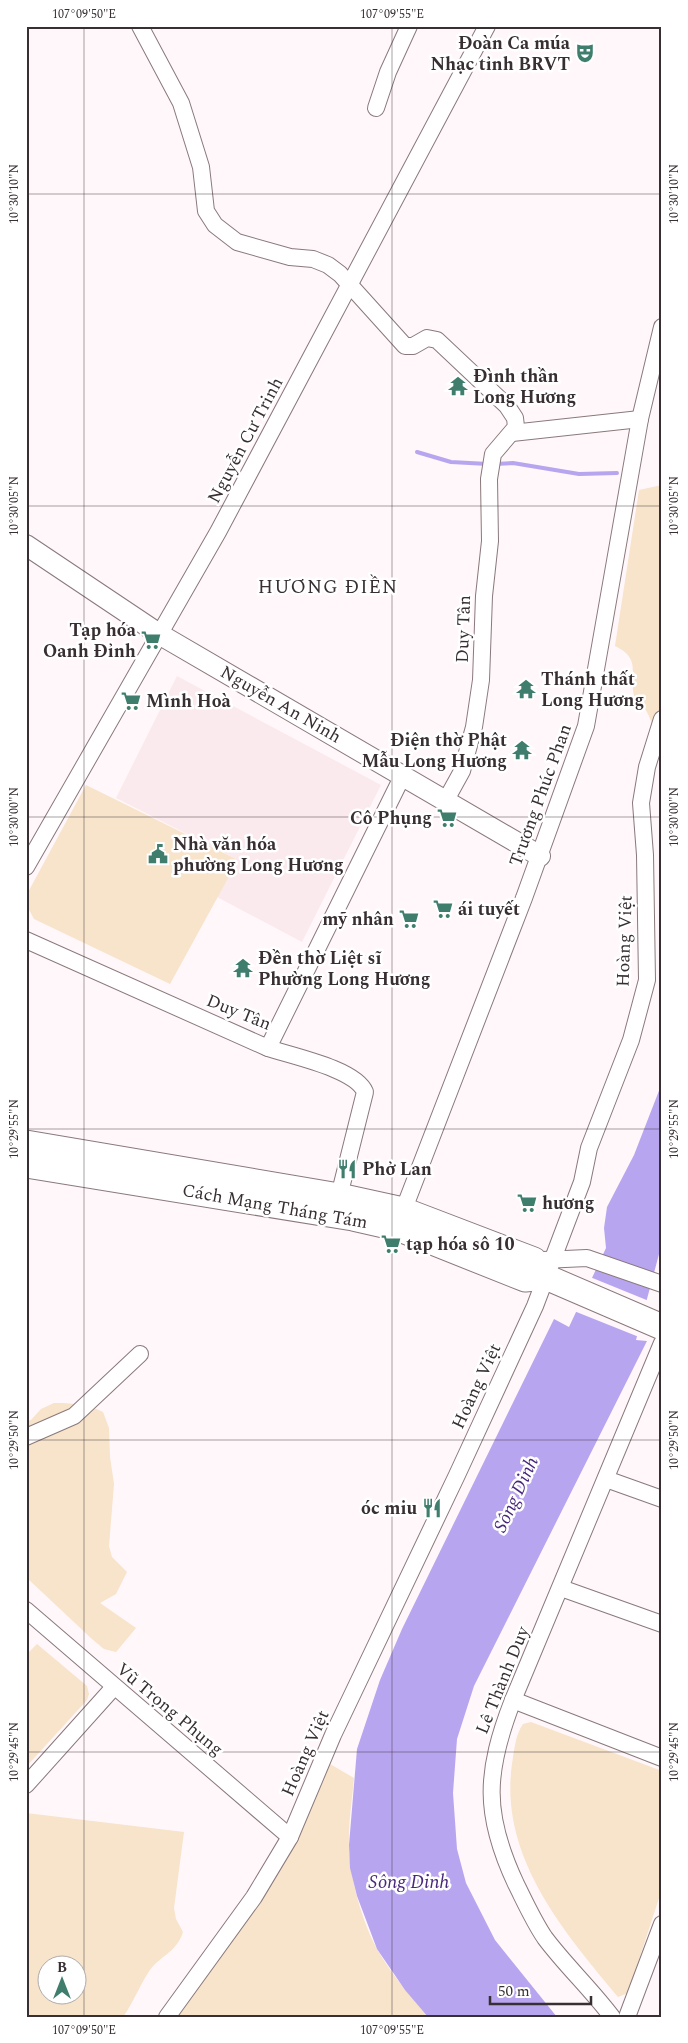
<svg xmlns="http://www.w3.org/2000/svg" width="688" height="2043" font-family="Spectral,serif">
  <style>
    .built { fill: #fbeaed }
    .green { fill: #f8e3cb; fill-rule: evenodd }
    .water { fill: #b8a5f0 }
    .pier { fill: #fff7f9 }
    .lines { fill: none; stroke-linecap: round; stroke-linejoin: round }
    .stream { stroke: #b8a5f0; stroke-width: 4 }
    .minor-casing { stroke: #8a797c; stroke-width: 18 }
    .tertiary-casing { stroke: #8a797c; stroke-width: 22 }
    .primary-casing { stroke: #8a797c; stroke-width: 27 }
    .minor { stroke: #fff; stroke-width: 16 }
    .tertiary { stroke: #fff; stroke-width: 20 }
    .primary { stroke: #fff; stroke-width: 25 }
    .ticks { fill: none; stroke: #372f31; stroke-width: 1; stroke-opacity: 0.45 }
    .labels { text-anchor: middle; stroke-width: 5; stroke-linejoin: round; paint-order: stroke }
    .poi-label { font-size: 18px; font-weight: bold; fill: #372f31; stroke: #fff; text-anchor: start }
    .street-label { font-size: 18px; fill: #372f31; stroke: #fff }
    .neighbourhood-label { font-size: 19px; letter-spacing: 1px; fill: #372f31; stroke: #fff }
    .water-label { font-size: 19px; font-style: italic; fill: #47287d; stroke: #fff }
    .neatline { fill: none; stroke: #372f31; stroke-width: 2 }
    .ticks-label { font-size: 12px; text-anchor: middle; fill: #372f31 }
  </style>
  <rect width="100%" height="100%" fill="#fff7f9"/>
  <!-- built -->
  <path class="built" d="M177 676 381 785 302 942 217 897 238 860 116 798Z"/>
  <!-- green -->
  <g class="green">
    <path d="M662 485V753L657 752C654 729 652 712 634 696 629 673 642 659 615 646L639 490Z"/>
    <path d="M86 785 238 860 170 984 34 919 26 904V896Z"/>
    <path d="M54 1403C71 1403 87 1404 103 1412L109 1428 110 1457 114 1484 109 1546 112 1557 127 1572 116 1594 100 1603 136 1628 116 1652 104 1649 92 1639 26 1577V1421L31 1420 41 1409Z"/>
    <path d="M37 1644 87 1686 89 1694 87 1700 26 1767V1655Z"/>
    <path d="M531 1722 662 1771V1889L628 1993 618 1997C563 1931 499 1856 512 1764 514 1752 515 1735 523 1724Z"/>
    <path d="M330 1764 354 1778C352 1801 348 1824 349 1847 350 1879 362 1921 377 1949 391 1974 410 1995 428 2017H172L266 1893 287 1859Z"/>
    <path d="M26 1813 184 1832 174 1908 176 1919 183 1932C176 1954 158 1956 148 1973 139 1987 133 2003 123 2017H26ZM48 1966H78V1996H48Z"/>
  </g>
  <!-- water -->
  <path class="water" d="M662 1083V1243L636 1340 647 1341 474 1686 457 1739 453 1793 457 1849 466 1883 495 1940 557 2017H428L405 1990 377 1949 357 1896 350 1868 349 1845 357 1749 380 1680 402 1629 554 1319 569 1327 606 1248 604 1228 607 1207 634 1155Z"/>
  <!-- pier -->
  <path class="pier" d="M590 1277 649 1301 639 1337 574 1311Z"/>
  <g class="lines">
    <!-- stream -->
    <g class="stream">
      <path d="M417 452 451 462 488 464"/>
      <path d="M495 464 513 463 579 474 617 473"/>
    </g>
    <defs>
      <g id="minor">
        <path d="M140 26 181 103 201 167 206 211 215 225 237 242 290 257 313 259 328 265 340 274 405 346H413L427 338 437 340 507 406 515 418 516 427 493 454 489 479 490 541 484 596 481 680 474 727 462 771 446 800"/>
        <path d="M376 108 388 72 409 26"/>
        <path d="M512 433 640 419"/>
        <path d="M26 867 218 532 487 26"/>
        <path d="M26 940 268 1048 403 775"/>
        <path d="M268 1048C292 1056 356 1069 365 1092L339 1196"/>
        <path d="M400 1219 524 898 586 726 640 419 662 327"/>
        <path d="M543 1260 587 1258 662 1284"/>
        <path d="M26 1437 74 1416 140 1354"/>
        <path d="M606 1479 662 1499"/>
        <path d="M561 1588 662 1624"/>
        <path d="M26 1610 290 1837"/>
        <path d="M513 1700 662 1758"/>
        <path d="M26 1785 114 1687"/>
        <path d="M167 2017 254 1897 290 1837 333 1735 457 1475 535 1306 582 1182 589 1148 631 1040 647 980 645 855 641 803 647 767 662 719"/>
        <path d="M612 2017C591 1989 566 1966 545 1938 534 1922 525 1902 516 1884 483 1814 485 1772 513 1700L662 1343"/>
        <path d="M627 2017 662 1924"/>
      </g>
      <path id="tertiary" d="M26 545 159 634 540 856"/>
      <g id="primary">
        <path d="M26 1143 339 1196 403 1210 534 1260 546 1277"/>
        <path d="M26 1165 353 1218 397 1228 525 1279 546 1277 662 1327"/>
      </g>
    </defs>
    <!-- minor casing -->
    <use href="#minor" class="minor-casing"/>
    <!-- tertiary casing -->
    <use href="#tertiary" class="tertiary-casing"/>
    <!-- primary casing -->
    <use href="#primary" class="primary-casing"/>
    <!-- minor -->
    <use href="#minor" class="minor"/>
    <!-- tertiary -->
    <use href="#tertiary" class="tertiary"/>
    <!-- primary -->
    <use href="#primary" class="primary"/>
  </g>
  <!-- ticks -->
  <path class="ticks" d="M84 26V2017M392 26V2017M26 194H662M26 506H662M26 817H662M26 1129H662M26 1440H662M26 1752H662"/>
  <!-- icons -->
  <defs>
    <symbol id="theatre-bare" viewBox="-9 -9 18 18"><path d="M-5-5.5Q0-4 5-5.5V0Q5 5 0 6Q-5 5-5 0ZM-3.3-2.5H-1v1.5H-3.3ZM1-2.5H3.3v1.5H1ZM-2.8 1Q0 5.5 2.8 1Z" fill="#3f7e6d" stroke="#fff" stroke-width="2.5" paint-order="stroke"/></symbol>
    <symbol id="temple-bare" viewBox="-9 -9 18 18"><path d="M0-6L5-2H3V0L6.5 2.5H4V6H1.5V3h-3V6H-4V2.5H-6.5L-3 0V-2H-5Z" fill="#3f7e6d" stroke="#fff" stroke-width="2.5" paint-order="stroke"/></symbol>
    <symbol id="supermarket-bare" viewBox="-9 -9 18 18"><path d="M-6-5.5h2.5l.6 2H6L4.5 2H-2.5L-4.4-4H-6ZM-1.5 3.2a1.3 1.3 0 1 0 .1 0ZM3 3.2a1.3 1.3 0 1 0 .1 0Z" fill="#3f7e6d" stroke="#fff" stroke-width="2.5" paint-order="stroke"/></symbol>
    <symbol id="civic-bare" viewBox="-9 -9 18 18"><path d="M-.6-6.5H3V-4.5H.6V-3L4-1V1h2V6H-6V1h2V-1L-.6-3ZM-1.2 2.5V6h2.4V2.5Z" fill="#3f7e6d" stroke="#fff" stroke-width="2.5" paint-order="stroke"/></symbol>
    <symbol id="restaurant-bare" viewBox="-9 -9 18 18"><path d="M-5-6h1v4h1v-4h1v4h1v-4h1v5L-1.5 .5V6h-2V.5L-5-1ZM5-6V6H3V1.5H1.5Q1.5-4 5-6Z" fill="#3f7e6d" stroke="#fff" stroke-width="2.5" paint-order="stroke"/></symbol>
  </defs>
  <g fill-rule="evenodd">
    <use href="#theatre-bare" x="571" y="39" width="28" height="28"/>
    <use href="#temple-bare" x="444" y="372" width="28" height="28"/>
    <use href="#supermarket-bare" x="137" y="626" width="28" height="28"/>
    <use href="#temple-bare" x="512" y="675" width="28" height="28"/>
    <use href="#supermarket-bare" x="117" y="687" width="28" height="28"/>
    <use href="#temple-bare" x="508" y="736" width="28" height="28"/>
    <use href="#supermarket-bare" x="433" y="804" width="28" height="28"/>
    <use href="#civic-bare" x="144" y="840" width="28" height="28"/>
    <use href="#supermarket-bare" x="429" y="895" width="28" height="28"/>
    <use href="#supermarket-bare" x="395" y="905" width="28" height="28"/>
    <use href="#temple-bare" x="229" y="954" width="28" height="28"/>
    <use href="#restaurant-bare" x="333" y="1155" width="28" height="28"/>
    <use href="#supermarket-bare" x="513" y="1189" width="28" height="28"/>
    <use href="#supermarket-bare" x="377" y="1230" width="28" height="28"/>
    <use href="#restaurant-bare" x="418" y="1494" width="28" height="28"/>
  </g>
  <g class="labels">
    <!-- poi labels -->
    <g class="poi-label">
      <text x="570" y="49" text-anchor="end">Đoàn Ca múa<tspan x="570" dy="21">Nhạc tỉnh BRVT</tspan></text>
      <text x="473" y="382">Đình thần<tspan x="473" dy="21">Long Hương</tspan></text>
      <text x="136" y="636" text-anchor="end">Tạp hóa<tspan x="136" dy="21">Oanh Đỉnh</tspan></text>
      <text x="541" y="685">Thánh thất<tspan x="541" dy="21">Long Hương</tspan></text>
      <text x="146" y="707">Mình Hoà</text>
      <text x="507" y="746" text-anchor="end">Điện thờ Phật<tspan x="507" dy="21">Mẫu Long Hương</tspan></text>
      <text x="432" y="824" text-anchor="end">Cô Phụng</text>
      <text x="173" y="850">Nhà văn hóa<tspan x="173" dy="21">phường Long Hương</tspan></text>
      <text x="458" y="915">ái tuyết</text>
      <text x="394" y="925" text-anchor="end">mỹ nhân</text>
      <text x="258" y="964">Đền thờ Liệt sĩ<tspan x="258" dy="21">Phường Long Hương</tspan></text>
      <text x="362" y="1175">Phở Lan</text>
      <text x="542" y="1209">hương</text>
      <text x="406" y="1250">tạp hóa sô 10</text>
      <text x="417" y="1514" text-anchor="end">óc miu</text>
    </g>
    <!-- street labels -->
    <g class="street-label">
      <text transform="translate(245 440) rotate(-62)" y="6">Nguyễn Cư Trinh</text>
      <text transform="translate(463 629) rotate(-88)" y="6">Duy Tân</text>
      <text transform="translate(281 704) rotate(30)" y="6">Nguyễn An Ninh</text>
      <text transform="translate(540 795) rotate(-70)" y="6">Trương Phúc Phan</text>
      <text transform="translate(624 941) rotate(-88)" y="6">Hoàng Việt</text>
      <text transform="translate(239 1012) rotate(22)" y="6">Duy Tân</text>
      <text transform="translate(275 1206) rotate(10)" y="6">Cách Mạng Tháng Tám</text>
      <text transform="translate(476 1386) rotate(-65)" y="6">Hoàng Việt</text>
      <text transform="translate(502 1680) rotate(-68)" y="6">Lê Thành Duy</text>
      <text transform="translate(170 1709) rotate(40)" y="6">Vũ Trọng Phụng</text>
      <text transform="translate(305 1753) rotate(-66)" y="6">Hoàng Việt</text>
    </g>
    <!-- neighbourhood labels -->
    <g class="neighbourhood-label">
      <text x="328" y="593">HƯƠNG ĐIỀN</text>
    </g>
    <!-- water labels -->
    <g class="water-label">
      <text transform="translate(515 1494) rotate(-65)" y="7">Sông Dinh</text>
      <text x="409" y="1888">Sông Dinh</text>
    </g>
  </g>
  <!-- border -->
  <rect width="688" height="2043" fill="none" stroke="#ffffff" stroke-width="55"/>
  <!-- north arrow -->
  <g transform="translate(62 1980)"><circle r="24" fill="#ffffff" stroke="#afacad"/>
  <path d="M0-4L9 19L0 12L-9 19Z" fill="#3f7e6d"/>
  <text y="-8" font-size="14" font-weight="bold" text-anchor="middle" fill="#372f31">B</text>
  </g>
  <!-- scale -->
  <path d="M490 1996v8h101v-8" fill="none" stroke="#372f31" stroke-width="2.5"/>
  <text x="498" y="1996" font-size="15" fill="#372f31" stroke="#ffffff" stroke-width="4" paint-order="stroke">50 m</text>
  <rect x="28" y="28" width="632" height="1988" class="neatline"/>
  <g class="ticks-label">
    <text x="84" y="18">107°09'50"E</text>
    <text x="392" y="18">107°09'55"E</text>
    <text transform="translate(14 194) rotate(-90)" y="4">10°30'10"N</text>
    <text transform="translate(674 194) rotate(-90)" y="4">10°30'10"N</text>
    <text transform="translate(14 506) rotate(-90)" y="4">10°30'05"N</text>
    <text transform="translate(674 506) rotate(-90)" y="4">10°30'05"N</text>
    <text transform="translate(14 817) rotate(-90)" y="4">10°30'00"N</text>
    <text transform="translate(674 817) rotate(-90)" y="4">10°30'00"N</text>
    <text transform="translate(14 1129) rotate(-90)" y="4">10°29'55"N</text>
    <text transform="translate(674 1129) rotate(-90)" y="4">10°29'55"N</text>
    <text transform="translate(14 1440) rotate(-90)" y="4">10°29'50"N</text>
    <text transform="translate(674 1440) rotate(-90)" y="4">10°29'50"N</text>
    <text transform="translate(14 1752) rotate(-90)" y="4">10°29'45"N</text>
    <text transform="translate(674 1752) rotate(-90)" y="4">10°29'45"N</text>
    <text x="84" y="2034">107°09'50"E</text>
    <text x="392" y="2034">107°09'55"E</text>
  </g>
</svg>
